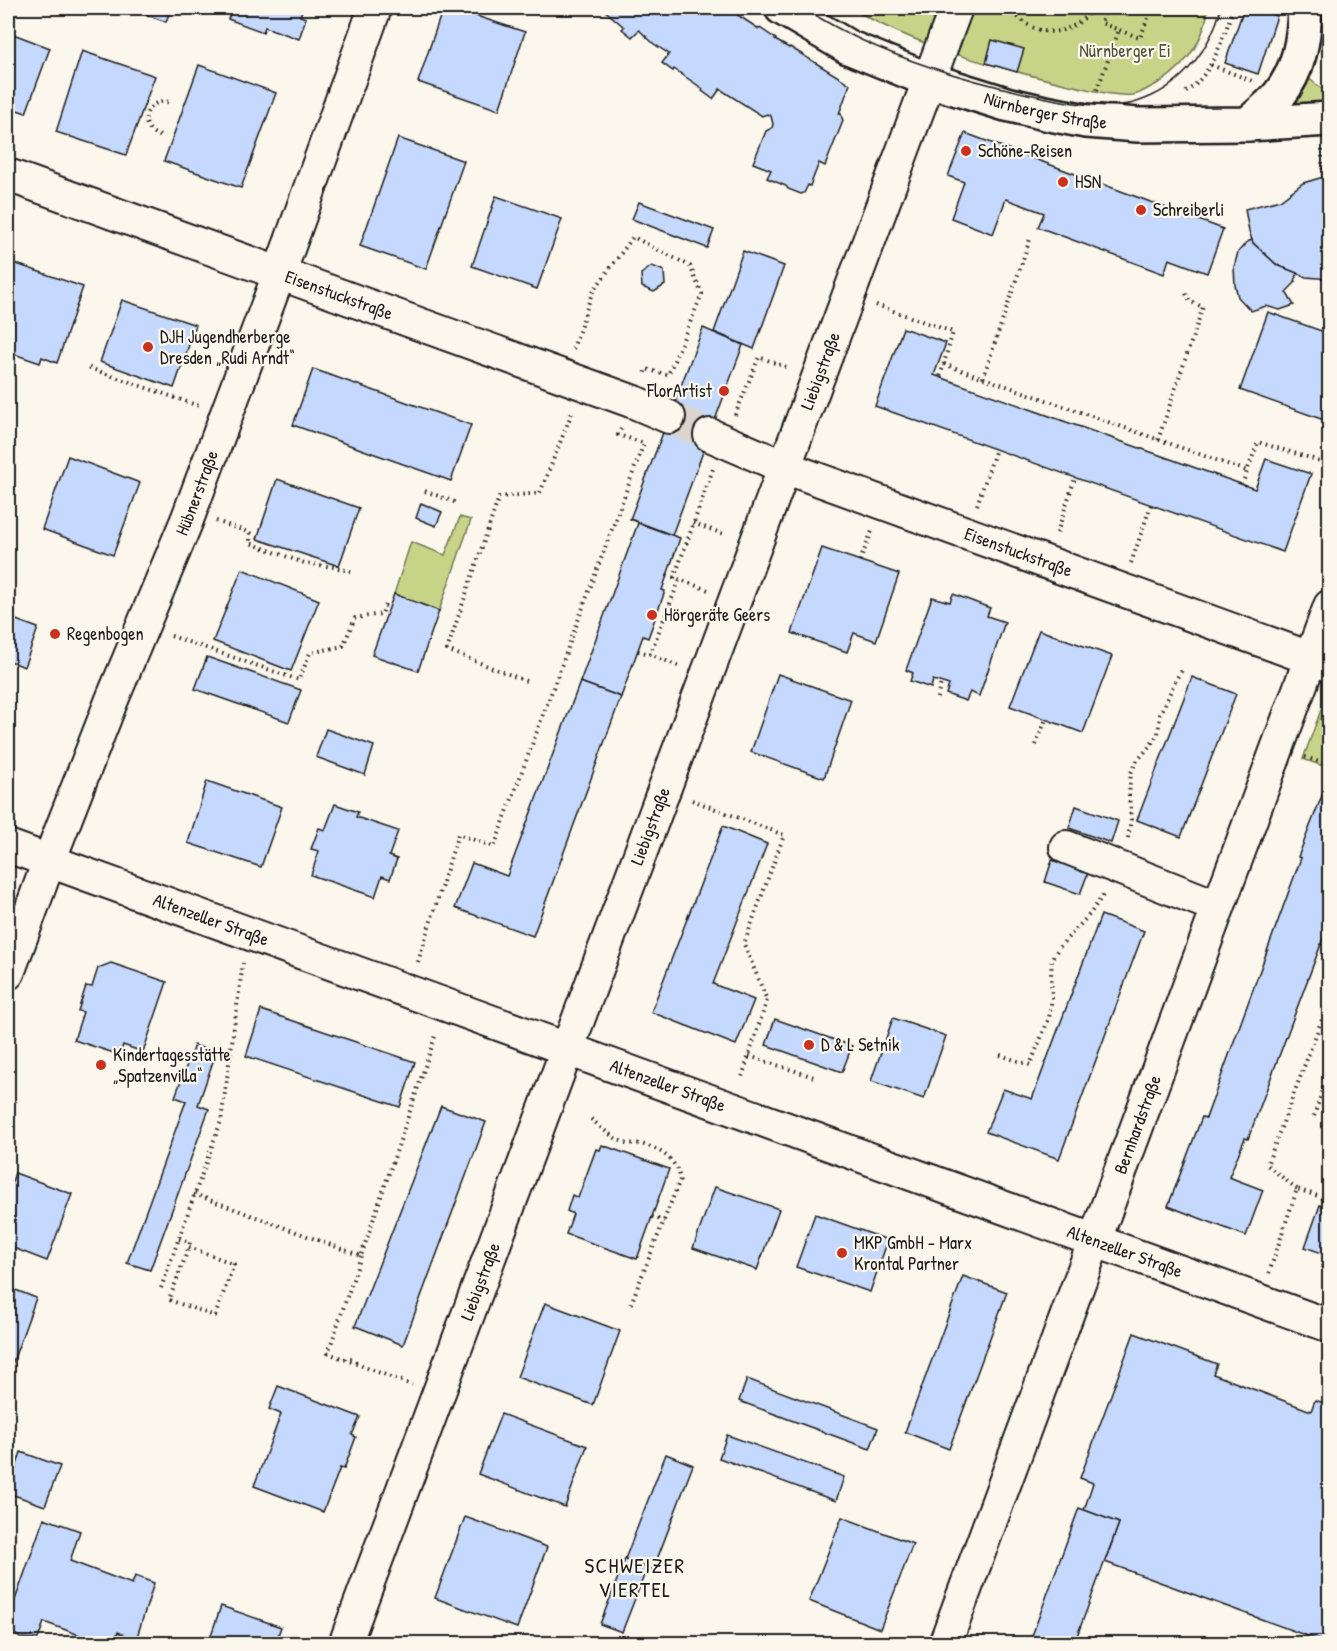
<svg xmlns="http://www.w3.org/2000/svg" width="1337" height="1651" font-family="'Patrick Hand',sans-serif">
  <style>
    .green { fill: #c7d488; stroke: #727852; stroke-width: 1.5 }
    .building { fill: #c5d8fd; stroke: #1c1c1c; stroke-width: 1.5 }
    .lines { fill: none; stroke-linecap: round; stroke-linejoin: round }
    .minor-tunnel { stroke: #dad6cd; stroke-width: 32; stroke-dasharray: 32 16; stroke-linecap: butt }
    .minor-casing { stroke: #1c1c1c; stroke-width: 36 }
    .major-casing { stroke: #1c1c1c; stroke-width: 38 }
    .path { stroke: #1c1c1c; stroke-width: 4; stroke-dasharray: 1.5 4.5; stroke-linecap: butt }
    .minor { stroke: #fbf7ec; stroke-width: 32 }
    .major { stroke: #fbf7ec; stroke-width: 33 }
    .tram { stroke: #1c1c1c; stroke-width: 1.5 }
    .poi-dot { fill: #c8321e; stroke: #fbf7ec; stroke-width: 2 }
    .labels { text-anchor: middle; stroke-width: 4.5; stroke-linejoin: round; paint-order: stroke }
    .park-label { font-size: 18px; fill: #4f533c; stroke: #fbf7ec }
    .street-label { font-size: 18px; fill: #1c1c1c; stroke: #fbf7ec }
    .poi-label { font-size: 18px; fill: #1c1c1c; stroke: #fbf7ec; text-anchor: start }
    .quarter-label { font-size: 21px; letter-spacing: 1.5px; fill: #1c1c1c; stroke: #fbf7ec }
  </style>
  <rect width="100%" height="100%" fill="#fbf7ec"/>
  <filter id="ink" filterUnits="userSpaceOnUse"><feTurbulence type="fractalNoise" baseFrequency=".0167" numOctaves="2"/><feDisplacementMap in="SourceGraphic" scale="12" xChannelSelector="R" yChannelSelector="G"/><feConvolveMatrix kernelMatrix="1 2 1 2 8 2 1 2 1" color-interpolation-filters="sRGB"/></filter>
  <g filter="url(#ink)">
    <!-- green -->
    <g class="green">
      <path d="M851 8H1208C1205 42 1181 74 1149 88 1144 91 1138 94 1133 95 1112 97 1085 88 1065 84 992 66 917 47 851 8Z"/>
      <path d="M1307 77 1329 95V102L1296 106 1293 101Z"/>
      <path d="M460 517 471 520 439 611 394 594 411 542 445 555Z"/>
      <path d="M1325 699 1329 701V768L1303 759Z"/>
    </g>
    <!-- building -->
    <g class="building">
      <path d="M140 8H171L166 22 139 12Z"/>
      <path d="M214 8H303L300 16 306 18 299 39 265 27 263 32 228 19 230 14Z"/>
      <path d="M443 8H452L525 32 499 110 418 82Z"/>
      <path d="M602 8H727L759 29 760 28 776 39 775 40 789 48 790 47 850 84 839 114H841L843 121 825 166 819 163 810 186 808 185 804 193 801 194 788 189 786 186 767 178 771 170 753 163 766 131 772 128 773 124 771 116 767 114 762 116 720 89 713 99 702 91 703 89 674 69 673 71 662 63 669 54 654 44 639 30 632 37 622 29 624 27Z"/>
      <path d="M1244 8H1250L1277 16 1258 74 1225 63Z"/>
      <path d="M8 32 50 48 26 113 8 107Z"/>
      <path d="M992 40 1024 49 1017 72 986 63Z"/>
      <path d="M82 51 155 76 126 155 56 132Z"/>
      <path d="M199 65 276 93 241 188 164 161Z"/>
      <path d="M965 133 1223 229 1207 273 1169 259 1164 274 1038 227 1044 213 1006 199 993 234 951 218 964 182 948 176Z"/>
      <path d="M398 138 464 161 426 269 360 246Z"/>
      <path d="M1330 175V279L1306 277 1277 265 1253 243 1249 231 1245 209 1280 200 1303 183Z"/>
      <path d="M496 196 562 219 537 289 472 266Z"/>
      <path d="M639 202 714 230 707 248 632 219Z"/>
      <path d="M1252 240 1253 243 1277 265 1297 273 1295 283 1286 292 1294 305 1280 310 1266 306 1251 311 1238 297 1235 285 1234 267 1238 252 1247 242Z"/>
      <path d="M743 251 784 266 754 349 714 332Z"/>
      <path d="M8 261 83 287 57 363 42 357 40 363 8 352Z"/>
      <path d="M652 266 664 271 665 285 654 292 642 287 641 274Z"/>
      <path d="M122 300 196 325 174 388 100 362Z"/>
      <path d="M1268 312 1330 334V404L1324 420 1240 390Z"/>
      <path d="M703 328 743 345 672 535 630 519Z"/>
      <path d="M903 328 946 343 934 375 1255 489 1266 459 1311 474 1283 552 875 406Z"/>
      <path d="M313 369 471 425 451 481 293 425Z"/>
      <path d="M68 456 140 483 113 555 42 529Z"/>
      <path d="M277 479 359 508 339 566 257 539Z"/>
      <path d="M421 503 442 512 436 526 416 518Z"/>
      <path d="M638 523 680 538 662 590 665 591 648 638 643 636 621 697 580 682Z"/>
      <path d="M822 548 899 574 876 641 854 633 847 652 792 633Z"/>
      <path d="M242 569 319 600 291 671 213 641Z"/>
      <path d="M394 594 439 611 418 671 372 655Z"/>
      <path d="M953 594 990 608 987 616 1005 622 979 696 970 692 966 701 946 694 949 685 933 680 931 688 910 681 913 673 906 670 932 597 950 602Z"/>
      <path d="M8 617 38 628 24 667 8 660Z"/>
      <path d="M1039 630 1112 656 1083 733 1010 706Z"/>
      <path d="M207 657 301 690 289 722 195 689Z"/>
      <path d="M778 674 851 700 824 778 751 752Z"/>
      <path d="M1192 677 1236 694 1181 837 1137 820Z"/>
      <path d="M580 682 621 697 533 936 455 908 472 863 507 876Z"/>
      <path d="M326 729 374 746 365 775 316 757Z"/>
      <path d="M1328 780 1330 781V920L1248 1139 1245 1138 1229 1177 1263 1190 1246 1236 1168 1206 1202 1117 1206 1118 1301 858 1298 857Z"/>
      <path d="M207 781 282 807 261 867 188 843Z"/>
      <path d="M335 804 358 812 356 817 398 831 389 856 397 859 390 879 382 876 375 897 311 875 319 851 311 849 319 828 325 830Z"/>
      <path d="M1076 806 1118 821 1111 843 1069 828Z"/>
      <path d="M723 826 767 844 713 984 754 1000 736 1045 651 1012Z"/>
      <path d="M1052 860 1088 873 1080 894 1045 882Z"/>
      <path d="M1101 915 1144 931 1059 1159 986 1132 1003 1089 1032 1099Z"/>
      <path d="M111 963 167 982 143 1052 123 1045 120 1055 74 1040 83 1012 78 1011 86 986 92 987 98 968Z"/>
      <path d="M261 1010 415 1062 400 1107 246 1056Z"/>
      <path d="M893 1018 946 1036 924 1099 871 1081Z"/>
      <path d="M775 1019 852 1046 842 1072 766 1045Z"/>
      <path d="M194 1045 216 1053 198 1105 209 1109 150 1270 127 1263 186 1101 175 1097Z"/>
      <path d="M441 1106 486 1122 403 1345 355 1326Z"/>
      <path d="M602 1145 669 1169 637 1259 566 1234 573 1214 567 1211 572 1195 578 1198 596 1149 600 1150Z"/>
      <path d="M15 1173 72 1194 47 1261 8 1246V1193Z"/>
      <path d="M715 1187 779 1209 757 1270 693 1248Z"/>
      <path d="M1320 1205 1330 1209V1256L1305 1247Z"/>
      <path d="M815 1214 888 1240 870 1292 796 1267Z"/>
      <path d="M963 1276 1007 1292 949 1449 905 1432Z"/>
      <path d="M8 1287 36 1298 11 1367 8 1365Z"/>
      <path d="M545 1303 620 1331 593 1405 517 1377Z"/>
      <path d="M1134 1333 1217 1364 1213 1374 1311 1411 1315 1400 1330 1405V1618L1321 1641 1105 1562 1119 1523 1084 1510 1093 1483 1080 1478Z"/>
      <path d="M747 1379 878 1428 870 1449 739 1401Z"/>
      <path d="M278 1386 360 1417 352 1435 356 1437 344 1469 340 1468 323 1512 254 1486 281 1414 269 1409Z"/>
      <path d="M501 1414 587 1446 565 1507 478 1474Z"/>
      <path d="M727 1435 844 1477 836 1501 719 1458Z"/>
      <path d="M21 1452 60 1466 45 1506 8 1493Z"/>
      <path d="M666 1454 693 1465 653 1570 625 1559Z"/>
      <path d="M1079 1508 1119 1523 1074 1644H1029Z"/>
      <path d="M465 1517 547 1547 517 1628 435 1598Z"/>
      <path d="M842 1517 913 1544 880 1629 809 1601Z"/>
      <path d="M44 1518 80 1531 70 1561 132 1584 135 1576 154 1583 136 1640 118 1632 113 1644H104L44 1622 38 1639 20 1638 8 1628V1620Z"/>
      <path d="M625 1559 647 1568 622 1632 600 1624Z"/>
      <path d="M221 1606 281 1627 275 1644H208Z"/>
    </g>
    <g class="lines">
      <!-- minor-tunnel -->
      <path class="minor-tunnel" d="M669 417 710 435"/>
      <defs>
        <g id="minor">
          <path id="s1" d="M8 175 634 402 669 417"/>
          <path id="s2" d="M710 435 784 467 1329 665"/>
          <path id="s3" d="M8 846 1330 1326"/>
          <path d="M1066 847 1218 907"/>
          <path id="s4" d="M8 973 49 861 111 702 187 520 279 274 375 8"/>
          <path id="s5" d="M345 1644 956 8"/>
          <path id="s6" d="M945 1644 1330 606"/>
        </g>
        <g id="major">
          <path id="s7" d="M782 8 848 47 929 80 1006 104 1045 113 1086 121 1138 125 1248 124 1330 119"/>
          <path d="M1248 124C1258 115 1270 106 1279 95 1299 70 1304 40 1305 8"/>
        </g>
      </defs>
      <!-- minor casing -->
      <use href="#minor" class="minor-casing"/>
      <!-- major casing -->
      <use href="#major" class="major-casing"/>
      <!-- path -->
      <g class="path">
        <path d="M1010 8C1014 15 1020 19 1027 24 1051 40 1078 29 1093 8"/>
        <path d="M1107 8 1101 23 1140 38 1152 8"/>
        <path d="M1211 65 1252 81"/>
        <path d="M1097 90 1119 30"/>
        <path d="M1186 92C1212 75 1225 35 1233 8"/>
        <path d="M160 136C134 127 147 95 172 103"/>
        <path d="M1322 150 1323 176"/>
        <path d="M876 305 953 332 940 377"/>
        <path d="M573 349 592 293 633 237 690 266 702 294 668 375 646 369 644 375"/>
        <path d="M944 364 1247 471"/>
        <path d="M89 368 199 406"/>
        <path d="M983 378 1030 239"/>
        <path d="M735 415 759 357 789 368"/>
        <path d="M1158 440 1203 307 1189 301 1186 293"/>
        <path d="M1242 485 1258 442 1330 464"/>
        <path d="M425 491 457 503"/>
        <path d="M977 505 996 449"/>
        <path d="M216 521 250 533V543L304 563 334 567 353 572"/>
        <path d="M693 523 726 535"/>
        <path d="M1057 533 1075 478"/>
        <path d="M860 561 872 531"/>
        <path d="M1131 563 1151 505"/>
        <path d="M667 575 708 590"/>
        <path d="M674 578 713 469"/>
        <path d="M171 636 299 680 310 653 343 646 355 618 382 614 385 606 389 608"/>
        <path d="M638 651 650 654"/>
        <path d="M678 666 650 654 679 581"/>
        <path d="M526 681 447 650 499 497 540 493 573 410"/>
        <path d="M937 698 941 683"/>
        <path d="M1320 718 1330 722"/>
        <path d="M1036 745 1046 719"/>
        <path d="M1305 757 1326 764 1325 768 1330 770"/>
        <path d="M1326 764 1330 755"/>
        <path d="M692 800 784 835 744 944 767 1000 741 1080"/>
        <path d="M1128 838 1131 820 1129 795 1131 773 1136 762 1150 746 1158 734 1160 715 1176 679 1183 669"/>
        <path d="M418 962 458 834 494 847 644 443 618 435 621 429"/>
        <path d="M1000 1055 1030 1065 1049 1018 1052 998 1051 976 1052 958 1061 945 1090 914 1103 895"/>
        <path d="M749 1056 814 1077"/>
        <path d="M1323 1089 1330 1072"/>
        <path d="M1314 1116 1323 1089 1330 1092"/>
        <path d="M591 1119C602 1128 613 1139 626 1143 631 1144 636 1143 641 1144 660 1149 677 1159 680 1180L630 1306"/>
        <path d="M1297 1189 1267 1165 1330 998"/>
        <path d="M194 1194 361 1256 436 1034"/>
        <path d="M652 1217 664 1221"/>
        <path d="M179 1239 190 1242 189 1247"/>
        <path d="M189 1247 234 1264 215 1316 169 1300Z"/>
        <path d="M361 1256 328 1353 412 1385"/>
        <path d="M1269 1273 1297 1189 1330 1200"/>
        <path d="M161 1288 221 1121 243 963"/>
        <path d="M345 1359 347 1357C352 1359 355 1359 357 1364"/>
      </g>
      <!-- minor -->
      <use href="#minor" class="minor"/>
      <!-- major -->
      <use href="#major" class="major"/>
      <!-- tram -->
      <path class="tram" d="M803 8C821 19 840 30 859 39 912 64 971 81 1028 94 1058 100 1089 108 1119 105 1127 105 1138 102 1145 99 1184 84 1211 47 1221 8"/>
    </g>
  </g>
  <!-- markers -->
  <g class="poi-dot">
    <circle cx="966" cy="151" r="6"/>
    <circle cx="1063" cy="182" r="6"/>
    <circle cx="1141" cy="210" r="6"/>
    <circle cx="148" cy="347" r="6"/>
    <circle cx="724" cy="391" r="6"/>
    <circle cx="652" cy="615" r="6"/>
    <circle cx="55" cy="634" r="6"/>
    <circle cx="809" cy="1045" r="6"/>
    <circle cx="101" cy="1065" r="6"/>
    <circle cx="842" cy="1253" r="6"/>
  </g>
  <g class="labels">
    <!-- park labels -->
    <g class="park-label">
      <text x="1125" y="57">Nürnberger Ei</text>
    </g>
    <!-- street labels -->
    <g class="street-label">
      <text dy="6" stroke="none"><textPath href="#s7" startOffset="285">Nürnberger Straße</textPath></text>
      <text dy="6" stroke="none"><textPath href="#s1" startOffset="352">Eisenstuckstraße</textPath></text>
      <text dy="6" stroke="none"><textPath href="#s5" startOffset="1359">Liebigstraße</textPath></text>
      <text dy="6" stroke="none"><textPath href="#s4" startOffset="516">Hübnerstraße</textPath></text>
      <text dy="6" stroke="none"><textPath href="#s2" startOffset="330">Eisenstuckstraße</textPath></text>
      <text dy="6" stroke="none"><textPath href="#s5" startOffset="873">Liebigstraße</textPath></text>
      <text dy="6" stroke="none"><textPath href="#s3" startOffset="216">Altenzeller Straße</textPath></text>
      <text dy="6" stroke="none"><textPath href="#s3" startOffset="702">Altenzeller Straße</textPath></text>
      <text dy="6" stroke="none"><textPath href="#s6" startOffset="554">Bernhardstraße</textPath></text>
      <text dy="6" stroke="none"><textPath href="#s3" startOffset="1188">Altenzeller Straße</textPath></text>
      <text dy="6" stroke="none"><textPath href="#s5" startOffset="387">Liebigstraße</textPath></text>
    </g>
    <!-- poi labels -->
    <g class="poi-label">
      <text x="978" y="157">Schöne-Reisen</text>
      <text x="1075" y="188">HSN</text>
      <text x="1153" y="216">Schreiberli</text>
      <text x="160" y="343">DJH Jugendherberge<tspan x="160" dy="21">Dresden „Rudi Arndt“</tspan></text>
      <text x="712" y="397" text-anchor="end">FlorArtist</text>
      <text x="664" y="621">Hörgeräte Geers</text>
      <text x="67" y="640">Regenbogen</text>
      <text x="821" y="1051">D &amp; L Setnik</text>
      <text x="113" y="1061">Kindertagesstätte<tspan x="113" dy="21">„Spatzenvilla“</tspan></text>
      <text x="854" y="1249">MKP GmbH - Marx<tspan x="854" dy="21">Krontal Partner</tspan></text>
    </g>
    <!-- quarter labels -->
    <g class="quarter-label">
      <text x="635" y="1573">SCHWEIZER<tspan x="635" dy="24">VIERTEL</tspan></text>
    </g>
  </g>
  <!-- margin -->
  <rect width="1337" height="1651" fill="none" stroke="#fbf7ec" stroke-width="30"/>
  <rect x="15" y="15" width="1307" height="1621" fill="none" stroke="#1c1c1c" stroke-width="2" filter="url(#ink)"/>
</svg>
